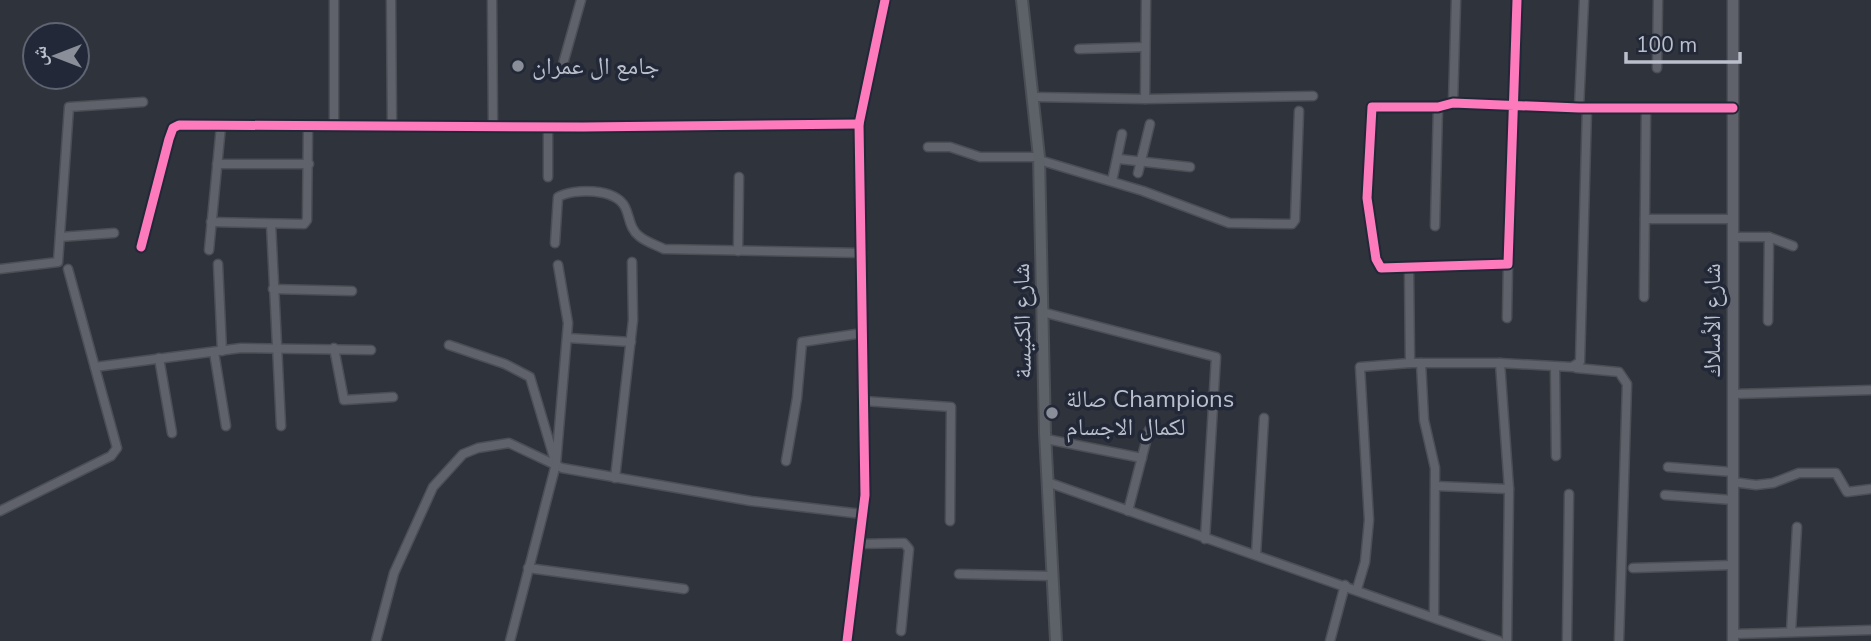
<svg xmlns="http://www.w3.org/2000/svg" width="1871" height="641" font-family="'Nunito Sans','Noto Naskh Arabic',sans-serif">
  <style>
    .lines { fill: none; stroke-linecap: round; stroke-linejoin: round }
    .minor-casing { stroke: #4b4e55; stroke-width: 11 }
    .tertiary-casing { stroke: #4b4e55; stroke-width: 13 }
    .secondary-casing { stroke: #4b4e55; stroke-width: 14 }
    .minor { stroke: #5f626a; stroke-width: 8 }
    .tertiary { stroke: #5f626a; stroke-width: 10 }
    .secondary { stroke: #5d6168; stroke-width: 10 }
    .cycleway-casing { stroke: #222837; stroke-width: 13 }
    .cycleway { stroke: #fd7abc; stroke-width: 9 }
    .poi-dot { fill: #898e99; stroke: #222837; stroke-width: 2.5 }
    .labels { text-anchor: middle; stroke-width: 7; stroke-linejoin: round; paint-order: stroke }
    .poi-label { font-size: 24px; fill: #babfcb; stroke: #222837; text-anchor: start }
    .street-label { font-size: 24px; fill: #babfcb; stroke: #222837 }
  </style>
  <rect width="100%" height="100%" fill="#2f333c"/>
  <g class="lines">
    <defs>
      <g id="minor">
        <path d="M391 0 392 126"/>
        <path d="M492 0 493 127"/>
        <path d="M1517 0C1514 88 1511 176 1508 264L1381 268 1376 259 1367 198 1372 107H1438L1453 103 1579 108H1733"/>
        <path d="M1079 49 1145 47"/>
        <path d="M1657 68 1658 0"/>
        <path d="M561 71 581 0"/>
        <path d="M1034 97 1145 99 1313 96"/>
        <path d="M1145 99 1146 0"/>
        <path d="M1453 103 1456 0"/>
        <path d="M1579 108 1584 0"/>
        <path d="M334 126V0"/>
        <path d="M928 147H950L980 157H1039"/>
        <path d="M1119 159 1190 167"/>
        <path d="M1039 160 1143 191 1229 223 1292 224 1295 220 1299 111"/>
        <path d="M217 164H309"/>
        <path d="M1138 173 1150 124"/>
        <path d="M548 177V127"/>
        <path d="M1112 181 1122 134"/>
        <path d="M1645 219H1733"/>
        <path d="M211 222 304 224 307 220 308 126"/>
        <path d="M271 224 281 426"/>
        <path d="M1435 226 1438 107"/>
        <path d="M60 237 114 233"/>
        <path d="M1733 237H1769L1793 246"/>
        <path d="M555 243 558 197C574 188 615 188 625 207 630 217 629 228 639 236 646 242 656 245 664 249L862 253"/>
        <path d="M141 247 169 139 173 128 179 125 583 127 859 124"/>
        <path d="M209 250 221 126"/>
        <path d="M738 251 739 177"/>
        <path d="M218 264 222 351"/>
        <path d="M0 269 58 262 69 107 143 102"/>
        <path d="M1409 269 1410 363"/>
        <path d="M273 289 352 291"/>
        <path d="M1644 297 1646 108"/>
        <path d="M1042 312 1216 357 1205 539"/>
        <path d="M1507 318 1508 264"/>
        <path d="M1768 321 1769 237"/>
        <path d="M568 338 631 342"/>
        <path d="M449 345 505 364 530 377 555 461"/>
        <path d="M334 348 344 400 393 397"/>
        <path d="M214 352 226 426"/>
        <path d="M159 358 172 433"/>
        <path d="M1421 363 1424 420 1435 468 1434 617"/>
        <path d="M1500 363 1509 489 1507 641"/>
        <path d="M95 367 241 348 371 350"/>
        <path d="M1555 367 1556 456"/>
        <path d="M1576 368 1619 372 1627 384 1619 641"/>
        <path d="M1733 394 1871 390"/>
        <path d="M864 401 951 407 950 521"/>
        <path d="M1046 439 1142 458"/>
        <path d="M786 461 797 398 802 342 863 333"/>
        <path d="M1668 467 1733 472"/>
        <path d="M615 478 633 320 632 262"/>
        <path d="M1047 482 1499 641"/>
        <path d="M1733 482 1756 485 1773 483 1799 473H1836L1847 492 1871 489"/>
        <path d="M1436 486 1509 489"/>
        <path d="M1665 495 1733 500"/>
        <path d="M0 511 111 456 117 448 68 269"/>
        <path d="M1128 511 1149 430"/>
        <path d="M858 544 904 543 909 549 901 631"/>
        <path d="M1256 555 1264 418"/>
        <path d="M528 568 684 589"/>
        <path d="M1633 568 1733 565"/>
        <path d="M959 574 1052 576"/>
        <path d="M1357 589 1365 562 1369 520 1360 367 1410 363H1500L1572 367 1580 362 1587 108"/>
        <path d="M1791 632 1797 527"/>
        <path d="M1733 634 1871 630"/>
        <path d="M376 641 394 573 433 487 463 454 478 448 509 443 562 468 751 501 862 514"/>
        <path d="M510 641 556 464 568 323 558 265"/>
        <path d="M847 641 865 495 859 124 885 0"/>
        <path d="M1330 641 1345 585"/>
        <path d="M1567 641 1569 494"/>
      </g>
      <path id="tertiary" d="M1733 0V641"/>
      <path id="secondary" d="M1022 0 1039 157 1045 433 1056 641"/>
    </defs>
    <!-- minor casing -->
    <use href="#minor" class="minor-casing"/>
    <!-- tertiary casing -->
    <use href="#tertiary" class="tertiary-casing"/>
    <!-- secondary casing -->
    <use href="#secondary" class="secondary-casing"/>
    <!-- minor -->
    <use href="#minor" class="minor"/>
    <!-- tertiary -->
    <use href="#tertiary" class="tertiary"/>
    <!-- secondary -->
    <use href="#secondary" class="secondary"/>
    <defs>
      <g id="cycleway">
        <path d="M1517 0C1514 88 1511 176 1508 264L1381 268 1376 259 1367 198 1372 107H1438L1453 103 1579 108H1733"/>
        <path d="M141 247 169 139 173 128 179 125 583 127 859 124"/>
        <path d="M847 641 865 495 859 124 885 0"/>
      </g>
    </defs>
    <!-- cycleway casing -->
    <use href="#cycleway" class="cycleway-casing"/>
    <!-- cycleway -->
    <use href="#cycleway" class="cycleway"/>
  </g>
  <!-- markers -->
  <g class="poi-dot">
    <circle cx="518" cy="66" r="7"/>
    <circle cx="1052" cy="413" r="7"/>
  </g>
  <g class="labels">
    <!-- poi labels -->
    <g class="poi-label">
      <text x="532" y="74">جامع ال عمران</text>
      <text x="1066" y="407">صالة Champions<tspan x="1066" dy="28">لكمال الاجسام</tspan></text>
    </g>
    <!-- street labels -->
    <g class="street-label">
      <text transform="translate(1712 320) rotate(-90)" y="8">شارع الأسلاك</text>
      <text transform="translate(1022 321) rotate(-91)" y="8">شارع الكنيسة</text>
    </g>
  </g>
  <!-- north arrow -->
  <g transform="translate(56 56) rotate(270)"><circle r="33" fill="#222837" stroke="#5f6472" stroke-width="2"/>
  <path d="M0-5L12 26L0 18L-12 26Z" fill="#898e99"/>
  <text y="-10" font-size="19" font-weight="bold" text-anchor="middle" fill="#babfcb">ش</text>
  </g>
  <!-- scale -->
  <path d="M1626 52v10h114v-10" fill="none" stroke="#babfcb" stroke-width="3.5"/>
  <text x="1636" y="52" font-size="21" fill="#babfcb" stroke="#222837" stroke-width="5" paint-order="stroke">100 m</text>
</svg>
